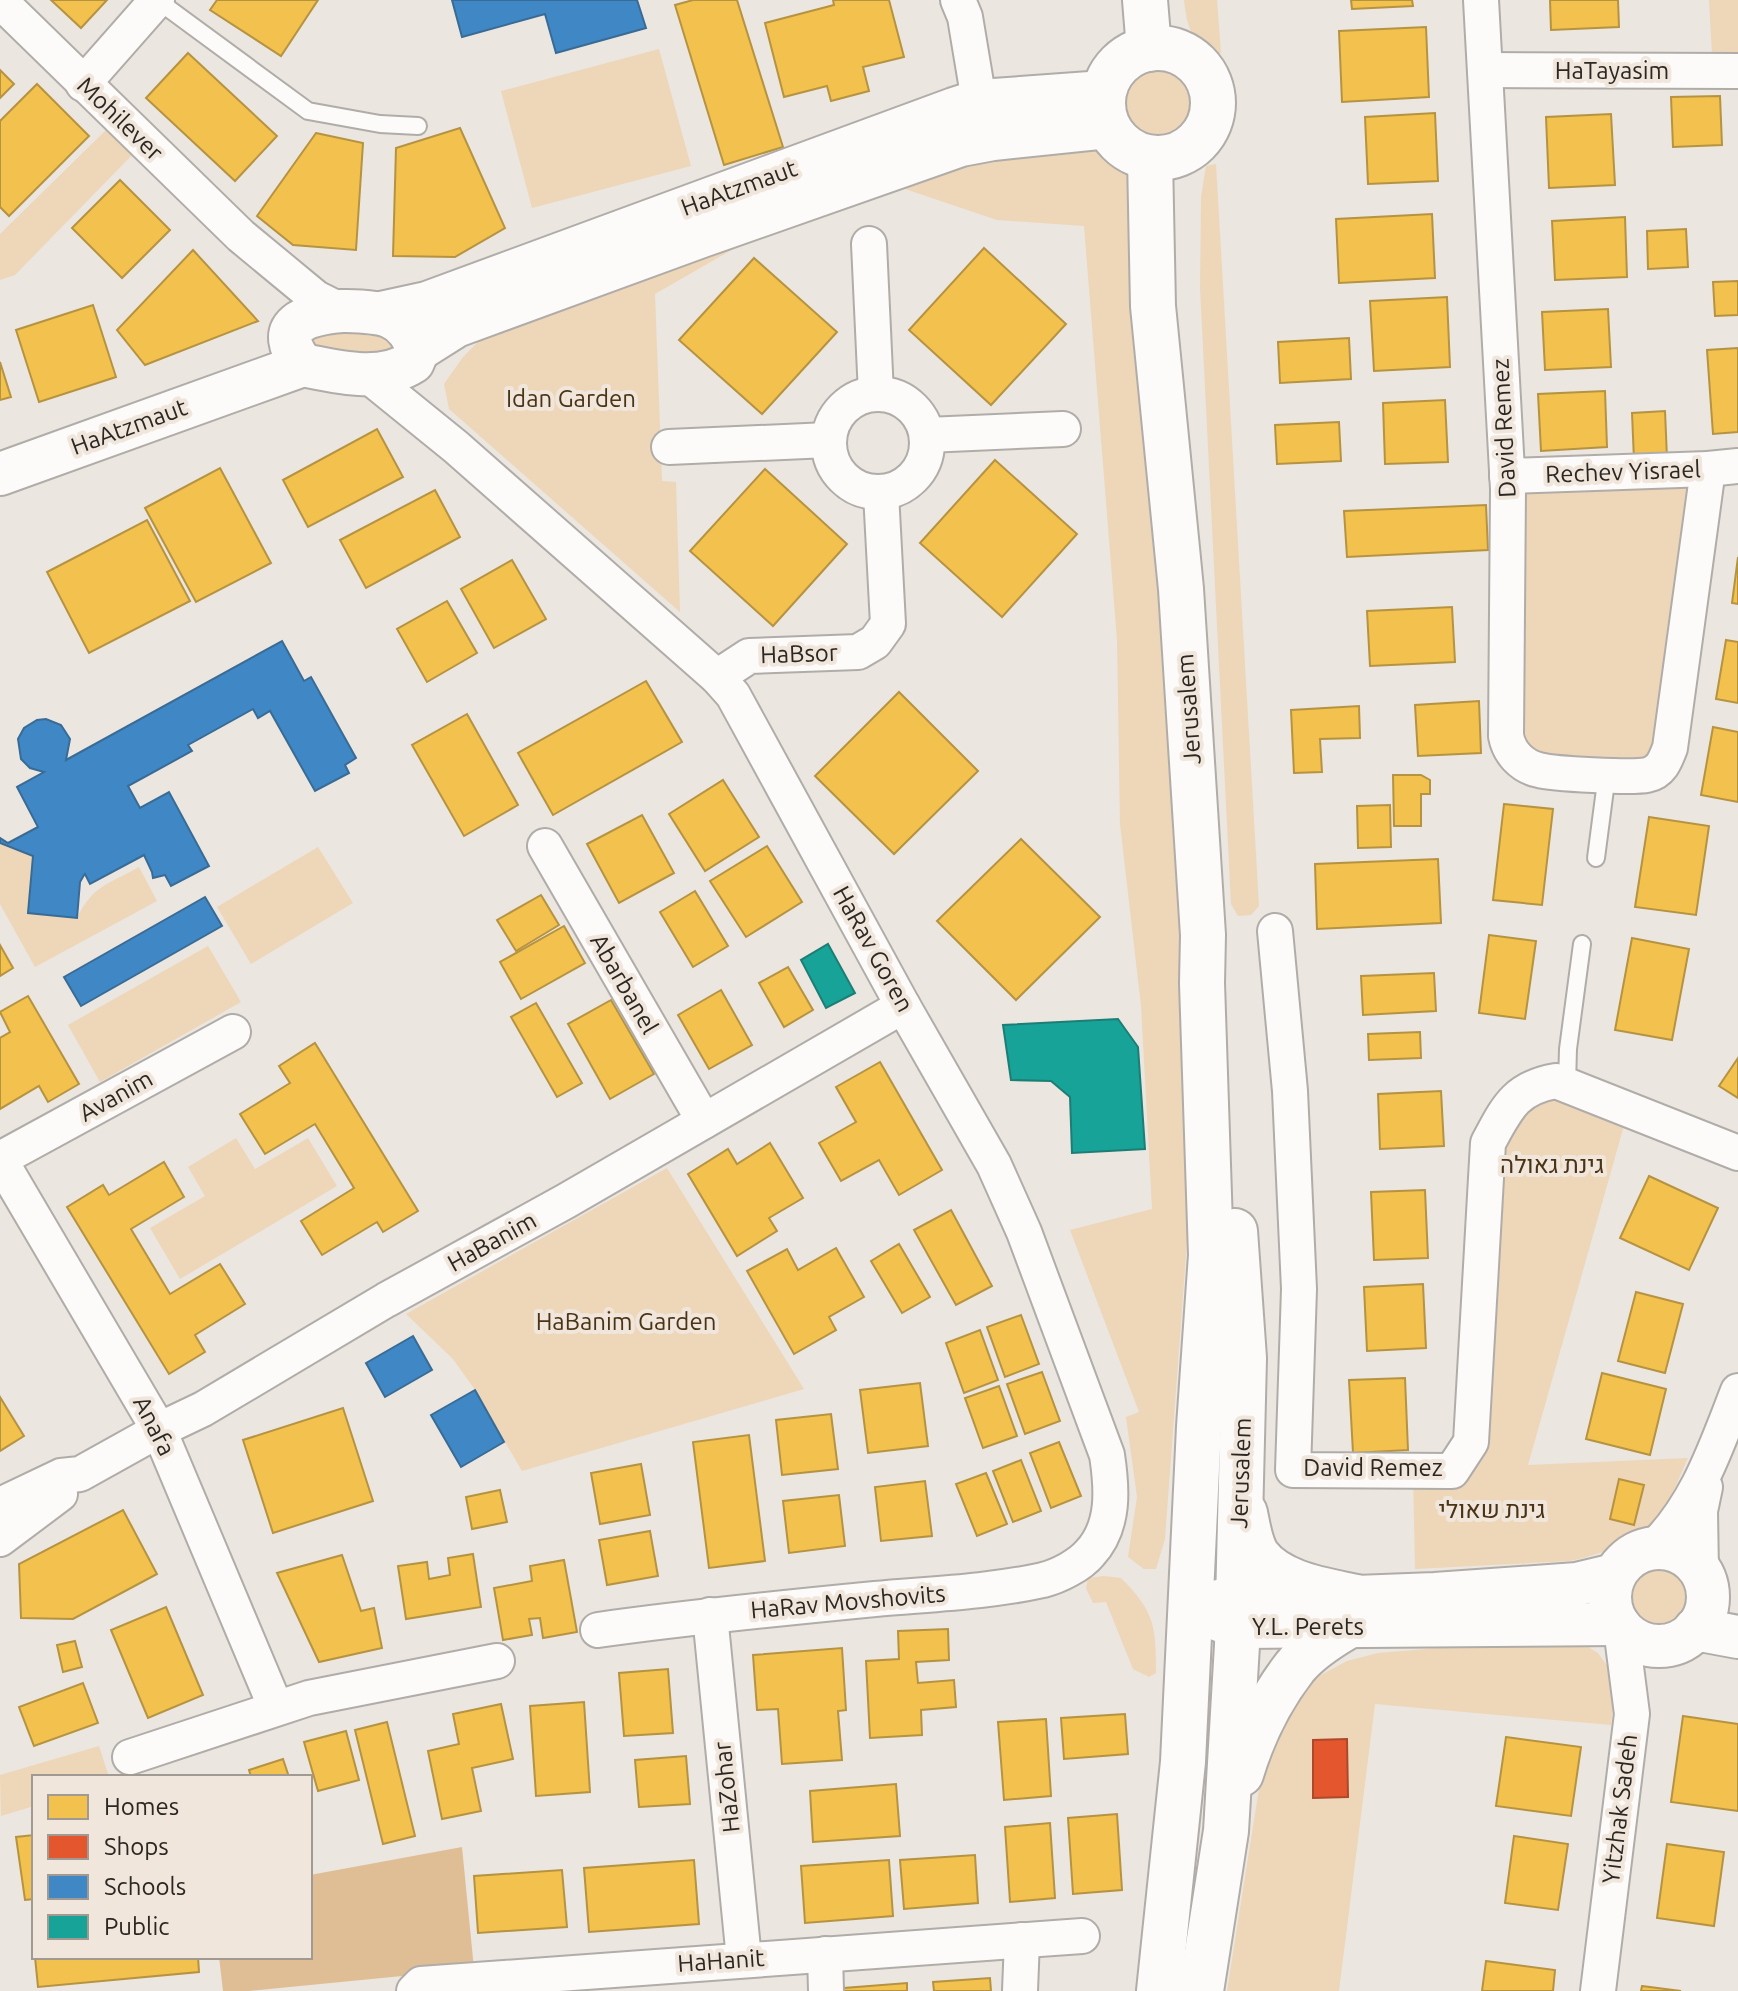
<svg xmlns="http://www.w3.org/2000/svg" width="1738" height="1991" font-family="Ubuntu,Heebo,sans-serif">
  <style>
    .green { fill: #eed6b8 }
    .forest { fill: #dfbe95 }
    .homes { fill: #f2c14e; stroke: #b69341; stroke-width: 2 }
    .shops { fill: #e4572e; stroke: #ac492b; stroke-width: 2 }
    .schools { fill: #3f88c5; stroke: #396b95; stroke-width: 2 }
    .public { fill: #17a398; stroke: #1d7e75; stroke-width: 2 }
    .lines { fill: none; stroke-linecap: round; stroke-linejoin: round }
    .service-casing { stroke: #b0aca8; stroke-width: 20 }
    .minor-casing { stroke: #b0aca8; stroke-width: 38 }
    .tertiary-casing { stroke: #b0aca8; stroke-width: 46 }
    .secondary-casing { stroke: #b0aca8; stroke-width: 48 }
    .service { stroke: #fcfbfa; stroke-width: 16 }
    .minor { stroke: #fcfbfa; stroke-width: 34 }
    .tertiary { stroke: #fcfbfa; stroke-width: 42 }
    .secondary { stroke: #fcfbfa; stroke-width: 44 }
    .labels { text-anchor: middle; stroke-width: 8; stroke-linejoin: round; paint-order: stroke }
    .street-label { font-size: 24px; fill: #2b2824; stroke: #f0e6db }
    .park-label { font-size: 24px; fill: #4b3415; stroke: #f0e6db }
  </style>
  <rect width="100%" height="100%" fill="#ebe6e0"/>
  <!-- green -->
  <g class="green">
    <path d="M1184 0H1217L1221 53 1212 55C1191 37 1187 28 1184 0Z"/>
    <path d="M1709 0H1738V55H1712Z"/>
    <path d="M659 49 691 166 532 208 501 91Z"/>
    <circle cx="1159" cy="102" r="38"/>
    <path d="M106 130 132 155 15 275 0 280V234Z"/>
    <path d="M1083 147C1112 148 1122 145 1134 175L1171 716 1190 1201 1165 1539 1156 1569H1144L1128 1557 1137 1497 1126 1417 1139 1412 1070 1230 1152 1209 1141 1006 1120 824 1117 640 1084 226 997 220 893 185 964 162Z"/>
    <path d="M1216 164 1259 906 1251 915 1238 916 1231 904 1200 288 1201 197 1206 166Z"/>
    <path d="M754 237 655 294 662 481 676 482 680 612 449 409 444 384 463 357 481 339Z"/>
    <path d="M374 327 394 338V355L316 356 308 332Z"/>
    <path d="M1699 477 1659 759 1541 762 1517 734 1520 484Z"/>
    <path d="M0 843 33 856 28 913 77 918C93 885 109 884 139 867L157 901 35 967 0 904Z"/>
    <path d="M318 847 353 903 251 964 217 907Z"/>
    <path d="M208 946 241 1002 100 1082 68 1025Z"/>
    <path d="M1541 1089 1627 1115 1528 1465 1688 1458C1680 1475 1668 1508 1657 1522 1640 1542 1594 1556 1570 1561L1415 1569 1413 1473 1453 1472 1495 1144Z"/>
    <path d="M236 1138 255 1169 308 1138 337 1186 180 1279 150 1228 205 1196 188 1167Z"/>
    <path d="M667 1168 804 1389 522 1471 473 1387 453 1359 406 1314Z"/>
    <circle cx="1658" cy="1597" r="28"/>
    <path d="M1104 1576 1121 1578C1155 1612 1156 1627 1156 1673L1149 1677 1133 1669 1106 1602 1093 1603 1086 1588 1088 1578Z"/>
    <path d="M1572 1637 1598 1653 1616 1678 1611 1725 1375 1704 1339 1991H1227L1263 1763 1292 1700 1321 1675 1347 1661 1378 1653Z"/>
    <path d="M99 1746 109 1777H34V1806L1 1816 0 1775Z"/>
  </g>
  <!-- forest -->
  <path class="forest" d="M462 1847 474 1969 249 1991H223L219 1957H310V1875Z"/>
  <!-- homes -->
  <g class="homes">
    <path d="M51 0H107L81 28Z"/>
    <path d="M217 0H318L281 56 210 10Z"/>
    <path d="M693 0H737L783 147 724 165 675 5Z"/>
    <path d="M833 0H889L904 57 863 67 869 91 831 101 827 86 784 97 765 23 834 5Z"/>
    <path d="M1351 0H1412L1413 6 1352 9Z"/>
    <path d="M1550 0H1618L1619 27 1551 30Z"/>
    <path d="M1426 27 1429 97 1342 102 1339 31Z"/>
    <path d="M188 53 277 136 235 181 146 98Z"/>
    <path d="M0 70 14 84 0 98Z"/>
    <path d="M37 84 89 136 9 216 0 207V121Z"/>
    <path d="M1720 96 1722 145 1673 147 1671 97Z"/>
    <path d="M1435 113 1438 181 1368 184 1365 117Z"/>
    <path d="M1611 114 1615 185 1549 188 1546 117Z"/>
    <path d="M460 128 505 228 455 257 393 256 396 148Z"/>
    <path d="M316 133 363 143 356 250 293 245 257 216Z"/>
    <path d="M120 180 170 230 122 278 72 228Z"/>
    <path d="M1432 214 1435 278 1339 283 1336 219Z"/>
    <path d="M1625 217 1627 277 1555 280 1552 221Z"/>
    <path d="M1686 229 1688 267 1648 269 1647 231Z"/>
    <path d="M984 248 1066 324 991 405 909 330Z"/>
    <path d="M193 250 258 321 145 365 117 330Z"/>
    <path d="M754 258 837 332 762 414 679 340Z"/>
    <path d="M1738 281V315L1715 316 1713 282Z"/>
    <path d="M1447 297 1450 367 1374 371 1370 301Z"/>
    <path d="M93 305 116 377 39 402 16 330Z"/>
    <path d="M1608 309 1611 367 1545 370 1542 312Z"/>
    <path d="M1349 338 1351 379 1280 383 1278 342Z"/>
    <path d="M1738 348V432L1713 434 1707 350Z"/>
    <path d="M0 362 11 397 0 400Z"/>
    <path d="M1605 391 1607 447 1541 451 1538 394Z"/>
    <path d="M1445 400 1448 462 1385 464 1383 403Z"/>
    <path d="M1665 411 1667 458 1634 460 1632 413Z"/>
    <path d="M1339 422 1341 461 1277 464 1275 425Z"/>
    <path d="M377 429 403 477 308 527 283 480Z"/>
    <path d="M995 460 1077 534 1002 617 920 543Z"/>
    <path d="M220 468 271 563 196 602 145 508Z"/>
    <path d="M765 469 847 544 773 626 690 551Z"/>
    <path d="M435 490 460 537 366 588 340 540Z"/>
    <path d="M1486 505 1488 550 1347 557 1344 511Z"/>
    <path d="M147 520 190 601 89 653 47 572Z"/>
    <path d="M1738 557V604L1732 603Z"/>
    <path d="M512 560 546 619 494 648 461 589Z"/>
    <path d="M447 601 477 653 427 682 397 629Z"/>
    <path d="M1452 607 1455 662 1370 666 1367 611Z"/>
    <path d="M1726 640 1738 642V703L1716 699Z"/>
    <path d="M646 681 682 742 553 815 518 753Z"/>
    <path d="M899 692 978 771 894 854 815 776Z"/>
    <path d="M1479 701 1481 753 1418 756 1415 705Z"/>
    <path d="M1359 706 1360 738 1320 739 1322 772 1294 773 1291 710Z"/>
    <path d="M467 714 518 805 464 836 412 745Z"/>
    <path d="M1713 727 1738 732V802L1701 795Z"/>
    <path d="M1393 775H1421L1430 780V794H1421V826H1394Z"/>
    <path d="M723 780 759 837 705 871 669 814Z"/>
    <path d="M1504 804 1553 809 1542 905 1493 900Z"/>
    <path d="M1390 805 1391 847 1358 848 1357 806Z"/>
    <path d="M642 815 674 873 619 903 587 844Z"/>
    <path d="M1649 817 1709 826 1696 915 1635 907Z"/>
    <path d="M1021 839 1100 917 1016 1000 937 921Z"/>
    <path d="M767 846 802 902 746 937 710 881Z"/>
    <path d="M1438 859 1441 923 1317 929 1315 864Z"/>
    <path d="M695 891 728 946 693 967 660 912Z"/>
    <path d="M541 895 559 925 516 951 497 920Z"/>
    <path d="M564 926 585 963 521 999 500 962Z"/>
    <path d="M1489 935 1536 941 1525 1019 1479 1013Z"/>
    <path d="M1632 938 1689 949 1672 1040 1615 1030Z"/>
    <path d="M0 945 13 968 0 976Z"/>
    <path d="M788 967 813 1010 784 1027 759 983Z"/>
    <path d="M1434 973 1436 1011 1363 1015 1361 976Z"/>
    <path d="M721 990 752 1045 709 1069 678 1015Z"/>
    <path d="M28 996 79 1084 48 1102 39 1086 0 1109V1038L10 1032 0 1012Z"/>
    <path d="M611 1000 654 1074 610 1099 568 1024Z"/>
    <path d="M536 1003 582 1083 557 1097 511 1017Z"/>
    <path d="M1420 1032 1421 1058 1369 1060 1368 1034Z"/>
    <path d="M315 1043 418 1211 383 1232 377 1222 322 1255 301 1221 354 1188 315 1124 265 1154 240 1114 290 1083 279 1066Z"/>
    <path d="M1738 1058V1098L1719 1086Z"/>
    <path d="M880 1062 942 1170 899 1195 879 1160 841 1181 819 1143 856 1122 836 1087Z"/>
    <path d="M1441 1091 1444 1146 1380 1149 1378 1094Z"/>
    <path d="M770 1143 803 1198 769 1218 777 1231 737 1256 688 1174 728 1149 737 1164Z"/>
    <path d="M164 1162 184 1197 131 1229 170 1294 220 1264 245 1304 195 1335 205 1352 169 1374 67 1207 103 1185 109 1195Z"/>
    <path d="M1649 1176 1718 1208 1689 1270 1620 1238Z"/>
    <path d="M1425 1190 1428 1258 1374 1260 1371 1192Z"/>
    <path d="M951 1210 992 1286 956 1305 914 1230Z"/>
    <path d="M899 1244 930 1297 902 1313 871 1261Z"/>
    <path d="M836 1248 864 1297 829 1317 836 1330 794 1354 747 1271 787 1249 798 1270Z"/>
    <path d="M1423 1284 1426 1348 1367 1351 1364 1287Z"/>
    <path d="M1636 1292 1683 1304 1665 1373 1618 1361Z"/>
    <path d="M1021 1315 1039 1364 1005 1377 987 1327Z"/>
    <path d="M980 1330 998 1380 964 1393 946 1343Z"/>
    <path d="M1042 1372 1060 1421 1025 1434 1007 1384Z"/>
    <path d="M1602 1373 1666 1389 1650 1455 1586 1439Z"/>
    <path d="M1405 1378 1408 1450 1353 1453 1349 1380Z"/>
    <path d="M920 1383 928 1446 868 1453 860 1390Z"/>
    <path d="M999 1386 1017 1436 983 1448 965 1398Z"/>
    <path d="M0 1397 24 1436 0 1451Z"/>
    <path d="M343 1408 373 1501 273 1533 243 1440Z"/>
    <path d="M831 1414 838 1469 782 1475 776 1420Z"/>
    <path d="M749 1435 765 1561 709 1568 693 1442Z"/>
    <path d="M1059 1442 1081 1496 1051 1508 1030 1453Z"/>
    <path d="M1021 1460 1041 1511 1013 1522 993 1471Z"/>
    <path d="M641 1464 650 1515 600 1524 591 1473Z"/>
    <path d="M986 1473 1007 1524 977 1536 956 1484Z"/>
    <path d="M1619 1479 1644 1485 1634 1525 1610 1519Z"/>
    <path d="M925 1481 932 1536 881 1541 875 1487Z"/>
    <path d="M500 1490 507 1522 472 1529 466 1497Z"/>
    <path d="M839 1495 845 1546 789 1553 783 1501Z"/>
    <path d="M123 1510 157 1574 73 1619 21 1618 19 1564Z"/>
    <path d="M650 1531 658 1576 607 1585 599 1540Z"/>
    <path d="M473 1554 481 1607 406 1619 398 1566 427 1562 429 1579 450 1575 448 1558Z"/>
    <path d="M342 1555 361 1611 374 1608 382 1648 319 1662 277 1573Z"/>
    <path d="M564 1560 577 1632 543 1638 540 1618 529 1619 532 1635 503 1640 494 1588 532 1581 530 1566Z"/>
    <path d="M166 1607 203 1695 148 1718 111 1630Z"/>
    <path d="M948 1629 949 1660 916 1662 918 1683 954 1680 956 1707 921 1710 922 1735 870 1738 866 1661 899 1659 898 1631Z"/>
    <path d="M75 1641 82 1667 63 1672 57 1645Z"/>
    <path d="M842 1648 846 1710 838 1711 842 1760 782 1764 778 1709 757 1710 753 1655Z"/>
    <path d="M668 1669 673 1733 624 1736 619 1673Z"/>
    <path d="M83 1683 98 1723 34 1746 19 1707Z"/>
    <path d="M584 1702 590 1792 536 1796 530 1706Z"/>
    <path d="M501 1704 513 1759 472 1768 481 1811 442 1819 428 1751 459 1744 453 1714Z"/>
    <path d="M1125 1714 1128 1754 1064 1759 1061 1718Z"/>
    <path d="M1683 1716 1738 1724V1811L1671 1802Z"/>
    <path d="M1046 1719 1051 1796 1004 1800 998 1722Z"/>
    <path d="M387 1722 415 1836 383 1844 355 1730Z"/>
    <path d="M346 1731 359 1780 318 1791 304 1742Z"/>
    <path d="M1506 1737 1581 1747 1571 1816 1496 1806Z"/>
    <path d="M686 1756 690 1804 639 1807 635 1760Z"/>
    <path d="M283 1759 289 1777H251L249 1770Z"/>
    <path d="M896 1784 900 1836 813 1842 810 1791Z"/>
    <path d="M1117 1814 1122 1890 1073 1894 1068 1818Z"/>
    <path d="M1050 1823 1055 1898 1010 1902 1005 1827Z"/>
    <path d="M34 1835V1899L25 1900 16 1837Z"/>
    <path d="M1514 1836 1568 1844 1558 1910 1505 1903Z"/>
    <path d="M1667 1844 1724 1852 1714 1926 1657 1918Z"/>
    <path d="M975 1855 978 1903 904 1909 900 1860Z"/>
    <path d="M694 1860 699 1924 589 1932 584 1868Z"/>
    <path d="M889 1860 893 1916 805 1923 801 1866Z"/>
    <path d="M562 1870 567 1927 478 1933 474 1876Z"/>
    <path d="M35 1957H198L199 1972 38 1987Z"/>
    <path d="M1486 1961 1555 1970 1553 1991H1482Z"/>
    <path d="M990 1978 991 1991H934L933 1982Z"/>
    <path d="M907 1983V1991H844V1988Z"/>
    <path d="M1642 1986 1681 1991H1641Z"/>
  </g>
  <!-- shops -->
  <path class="shops" d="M1347 1739 1348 1797 1313 1798V1740Z"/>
  <!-- schools -->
  <g class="schools">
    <path d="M452 0H637L646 28 556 53 545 14 462 37Z"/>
    <path d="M282 641 304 681 311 677 356 758 345 765 349 773 315 791 270 711 258 718 253 709 188 745 192 751 128 786 140 808 169 792 209 866 171 886 165 875 153 878 152 872 144 855 90 884 85 874 84 875 80 882 77 918 28 913 33 856 0 843V838L8 843 38 827 17 787 44 772 30 768 21 759 18 739 24 728 37 720 46 719 61 725 70 739 66 760Z"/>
    <path d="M205 897 222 926 81 1006 64 977Z"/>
    <path d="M413 1336 432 1370 385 1397 366 1363Z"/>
    <path d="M475 1390 504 1442 461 1467 431 1415Z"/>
  </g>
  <!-- public -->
  <g class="public">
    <path d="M828 944 855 993 826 1008 801 960Z"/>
    <path d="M1118 1019 1138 1047 1145 1149 1072 1153 1070 1097 1051 1081 1011 1080 1003 1025Z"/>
  </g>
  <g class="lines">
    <defs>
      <g id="service">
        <path d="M157 0 308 111 380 124 418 126"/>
        <path d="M1596 858 1607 774"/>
        <path d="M1567 1084 1568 1049 1582 944"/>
      </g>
      <g id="minor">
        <path d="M958 0 965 17 979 101"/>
        <path d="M1481 0 1508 489 1506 736C1509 752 1521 766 1539 770 1553 774 1633 778 1647 775 1661 772 1665 761 1670 748L1708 469"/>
        <path d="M0 1 241 236 316 298 342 311"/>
        <path d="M1485 70 1738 71"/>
        <path d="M83 84 157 0"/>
        <path d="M869 244 876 394"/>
        <path d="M366 374 456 447 717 677 733 695 903 1006 994 1165 1024 1232 1107 1455C1112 1488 1115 1526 1090 1553 1080 1565 1059 1576 1043 1580 989 1592 930 1594 875 1599 782 1608 690 1617 598 1630"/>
        <circle cx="878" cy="443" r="49"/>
        <path d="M927 435 1063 429"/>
        <path d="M669 447 828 440"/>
        <path d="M1507 476 1708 469 1738 466"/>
        <path d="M717 677 749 656 858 652 875 642 888 624 881 493"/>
        <path d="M545 846 704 1121"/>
        <path d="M1275 931 1290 1091 1299 1289 1293 1470 1452 1471 1471 1442 1488 1143C1507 1108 1515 1088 1556 1081L1738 1153"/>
        <path d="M0 1159 233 1032"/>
        <path d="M0 1160 159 1430 276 1708"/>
        <path d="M0 1505 61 1476 80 1474 159 1430 203 1409 386 1300 566 1201 903 1006"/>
        <path d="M0 1539 60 1494"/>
        <path d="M1652 1549C1697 1506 1716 1447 1738 1391"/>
        <path d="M1701 1572 1700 1511 1705 1487"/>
        <path d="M710 1615 744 1959"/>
        <path d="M130 1757 309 1698 497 1661"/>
        <path d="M825 1954 826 1991"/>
        <path d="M414 1991 421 1984 1082 1936"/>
        <path d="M1020 1991 1022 1940"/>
        <path d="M1598 1991 1632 1714 1621 1628"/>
      </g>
      <g id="tertiary">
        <path d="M342 311C379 312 404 311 418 350L413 362C381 383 338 372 303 365 270 325 306 314 342 311Z"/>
        <path d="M381 313 427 303 954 109 979 101 1104 92"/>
        <path d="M418 350 456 326 702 236 961 145 993 139 1108 127"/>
        <path d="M0 474 303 365"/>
        <circle cx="1659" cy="1597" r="49"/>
        <path d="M1203 1605 1238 1596 1356 1597 1435 1594 1577 1584 1615 1575"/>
        <path d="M1190 1609 1238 1627 1618 1624"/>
        <path d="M1695 1629 1738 1637"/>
      </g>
      <g id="secondary">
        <path d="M1145 0 1149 49"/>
        <circle cx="1158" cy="103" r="55"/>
        <path d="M1150 158 1153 306 1181 589 1203 935 1202 983 1211 1255 1199 1427 1183 1762 1159 1991"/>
        <path d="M1245 1513C1248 1527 1250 1544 1258 1556 1279 1584 1324 1590 1356 1597"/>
        <path d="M1241 1774C1252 1737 1271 1698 1295 1667 1308 1651 1328 1638 1345 1628"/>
        <path d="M1201 1991 1226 1831 1237 1645 1244 1358 1235 1231"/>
      </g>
    </defs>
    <!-- service casing -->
    <use href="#service" class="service-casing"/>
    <!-- minor casing -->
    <use href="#minor" class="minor-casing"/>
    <!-- tertiary casing -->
    <use href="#tertiary" class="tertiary-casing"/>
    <!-- secondary casing -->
    <use href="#secondary" class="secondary-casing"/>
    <!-- service -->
    <use href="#service" class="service"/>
    <!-- minor -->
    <use href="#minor" class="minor"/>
    <!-- tertiary -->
    <use href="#tertiary" class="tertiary"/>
    <!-- secondary -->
    <use href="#secondary" class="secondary"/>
  </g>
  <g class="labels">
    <!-- street labels -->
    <g class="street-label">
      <text x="1612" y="79">HaTayasim</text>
      <text transform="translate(120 119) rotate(44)" y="8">Mohilever</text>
      <text transform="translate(739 188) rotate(-20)" y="8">HaAtzmaut</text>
      <text transform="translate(129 427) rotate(-20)" y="8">HaAtzmaut</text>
      <text transform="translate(1504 428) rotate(-93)" y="8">David Remez</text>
      <text transform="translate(1623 472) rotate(-2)" y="8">Rechev Yisrael</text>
      <text transform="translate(799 654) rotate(-2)" y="8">HaBsor</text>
      <text transform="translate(1189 709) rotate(-94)" y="8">Jerusalem</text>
      <text transform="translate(873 949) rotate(61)" y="8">HaRav Goren</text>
      <text transform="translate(624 984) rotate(60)" y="8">Abarbanel</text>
      <text transform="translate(116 1096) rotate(-29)" y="8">Avanim</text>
      <text transform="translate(492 1242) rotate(-29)" y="8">HaBanim</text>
      <text transform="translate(154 1426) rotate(63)" y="8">Anafa</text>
      <text x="1373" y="1476">David Remez</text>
      <text transform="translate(1241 1473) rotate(-88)" y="8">Jerusalem</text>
      <text transform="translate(848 1602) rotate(-5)" y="8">HaRav Movshovits</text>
      <text x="1308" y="1635">Y.L. Perets</text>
      <text transform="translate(727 1787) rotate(-96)" y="8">HaZohar</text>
      <text transform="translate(1620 1809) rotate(-83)" y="8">Yitzhak Sadeh</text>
      <text transform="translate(721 1961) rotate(-4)" y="8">HaHanit</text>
    </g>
    <!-- park labels -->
    <g class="park-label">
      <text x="571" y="407">Idan Garden</text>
      <text x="1552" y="1173">גינת גאולה</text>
      <text x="626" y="1330">HaBanim Garden</text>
      <text x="1492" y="1518">גינת שאולי</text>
    </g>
  </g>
  <!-- legend -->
  <rect x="32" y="1775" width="280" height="184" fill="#f0e6db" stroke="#a19a92" stroke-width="2"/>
  <rect x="48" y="1795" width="40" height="24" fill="#f2c14e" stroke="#a19a92" stroke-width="2"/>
  <text x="104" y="1815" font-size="24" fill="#2b2824">Homes</text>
  <rect x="48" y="1835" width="40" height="24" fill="#e4572e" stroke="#a19a92" stroke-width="2"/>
  <text x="104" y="1855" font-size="24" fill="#2b2824">Shops</text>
  <rect x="48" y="1875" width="40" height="24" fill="#3f88c5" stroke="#a19a92" stroke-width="2"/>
  <text x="104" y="1895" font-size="24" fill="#2b2824">Schools</text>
  <rect x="48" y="1915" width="40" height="24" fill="#17a398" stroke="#a19a92" stroke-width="2"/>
  <text x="104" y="1935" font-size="24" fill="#2b2824">Public</text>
</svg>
